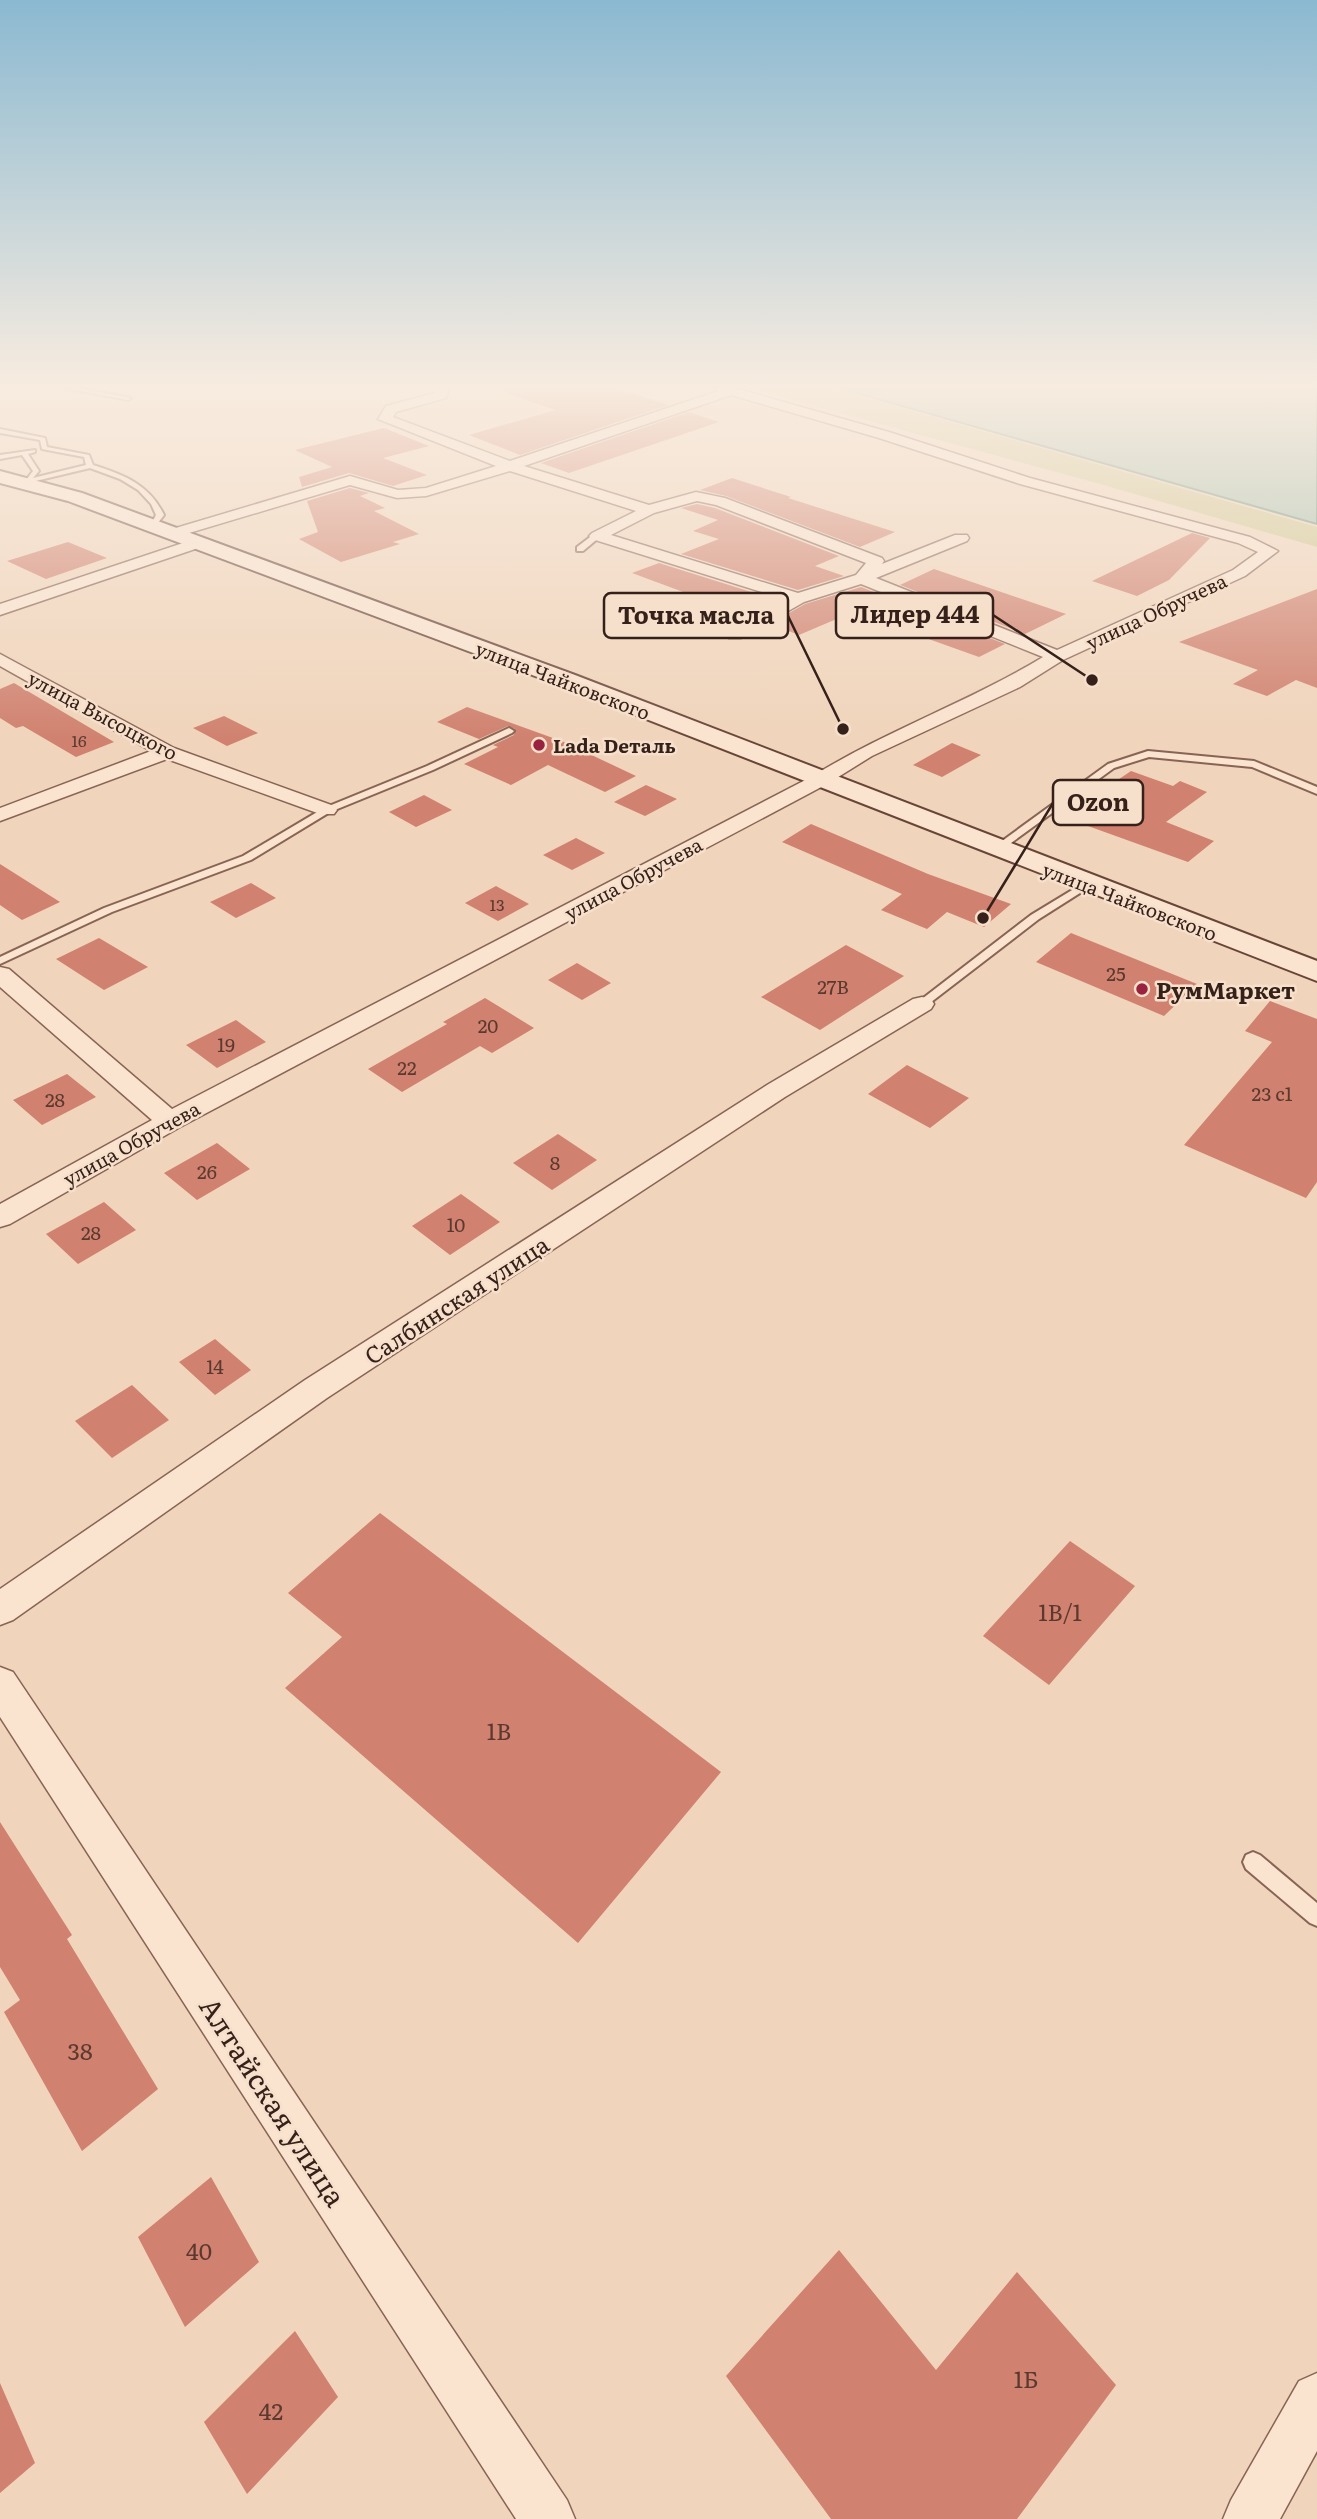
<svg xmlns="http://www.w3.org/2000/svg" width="1317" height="2519" font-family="Literata,serif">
<rect width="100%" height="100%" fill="#f0d4bb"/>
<path fill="#cec68f" d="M749,388h83l485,139v20l-217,-63z"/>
<path fill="#a0c0af" stroke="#678e7b" stroke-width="2" d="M839,388h478v136z"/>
<path fill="#d0816f" d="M505,388h111l52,17 -148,50 -51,-20 86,-25 -51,-18z
M689,412l30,10 -150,51 -28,-10z
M384,428l45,18 -46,12 44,17 -34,11 -44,-13 -47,14 -3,-10 33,-10 -37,-17z
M732,478l59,19 -3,1 107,34 -35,15 -134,-51 -26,-6z
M350,488l19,5 -9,3 25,12 -11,3 45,23 -26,8 7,2 -59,18 -42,-23 19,-7 -11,-31z
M697,504l18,4 124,48 -24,10 29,10 -46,14 -117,-36 38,-15 -26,-8 25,-11 -37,-12z
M1192,533l18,5 -41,42 -32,16 -45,-15z
M68,542l39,16 -61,21 -39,-18z
M659,563l118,37 -29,16 -116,-43z
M934,569l132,45 -41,20 -125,-49z
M861,587l144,57 -26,13 -126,-45 -54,23 -29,-11 35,-20z
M1317,589v99l-21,-8 -29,16 -34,-12 25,-14 -79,-28z
M14,683l100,59 -38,15 -53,-31 -7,2 -16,-10v-29z
M467,707l97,35 72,34 -31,16 -57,-27 -37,20 -47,-21 34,-17 -5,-2 21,-10 1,-6 -7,-3 -29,13 -42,-17z
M224,716l34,17 -31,13 -34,-18z
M952,743l29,12 -39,22 -29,-12z
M1131,771l42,15 7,-5 27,11 -41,30 48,19 -26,21 -125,-45z
M646,785l31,14 -32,17 -31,-14z
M424,795l28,15 -36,17 -27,-15z
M811,824l117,50 83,30 -27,23 -37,-15 -20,17 -46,-19 21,-16 -120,-52z
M576,838l29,15 -33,17 -29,-15z
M0,864l60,38 -38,18 -22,-15z
M251,883l25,15 -40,20 -26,-16z
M496,886l33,18 -31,17 -33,-18z
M1071,933l126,51 -33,32 -128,-54z
M99,938l49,29 -44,23 -48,-31z
M846,945l58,31 -84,54 -59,-33z
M577,963l34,20 -29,17 -34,-20z
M485,998l49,30 -42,25 -12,-7 -78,46 -34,-23 79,-45 -4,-2z
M1270,1001l47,18v163l-11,16 -122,-53 88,-103 -27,-11z
M236,1020l30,22 -49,26 -31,-23z
M907,1065l62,33 -39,30 -62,-34z
M67,1074l29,23 -54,28 -29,-25z
M558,1134l39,26 -45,30 -39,-27z
M217,1143l33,26 -53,31 -33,-27z
M461,1194l39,28 -50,33 -38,-29z
M104,1202l32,28 -58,34 -32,-30z
M215,1339l36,31 -36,25 -36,-33z
M132,1385l37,35 -57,38 -37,-37z
M380,1513l341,259 -143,171 -293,-255 57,-51 -54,-44z
M1070,1541l65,45 -86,99 -66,-49z
M0,1822l72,113 -5,4 91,150 -76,62 -78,-139 16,-12 -20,-33z
M211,2177l48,85 -74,65 -47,-90z
M839,2250l97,120 81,-98 99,113 -99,134h-186l-105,-143z
M295,2331l43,66 -91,97 -43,-72z
M0,2383l35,80 -35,30z"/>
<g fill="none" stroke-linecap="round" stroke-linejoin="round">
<g stroke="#886455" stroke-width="4">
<path id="service" d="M65,388h13l53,10 -3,2z
M0,429l45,9 2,9 42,8 4,10c31,10 56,19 71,50l-10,13 -4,-2 6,-11 -5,-11 -13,-14 -18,-11 -30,-11 -67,16 10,-13 -11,-16 -22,4v-4l35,-5v2l-7,2 11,17 -6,7 53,-13 -2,-8 -42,-8 -2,-9 -40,-7z
M594,534l7,2 -18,15h-6v-4z
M509,728l5,3 -2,2 -79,37 -103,42 -79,48 -139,52 -112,52v-7l104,-49 139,-52 81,-48 103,-42z
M1148,751l106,10 63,26v7l-65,-27 -103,-10 -35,11 -114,83 -9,-2 117,-85z
M1087,881l5,3 -1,2 -52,33 -113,87h-8v-4l113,-87z
M1253,1852l7,3 57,48v23l-7,-3 -64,-54 -3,-7 3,-7z"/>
</g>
<g stroke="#886455" stroke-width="3">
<path id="minor" d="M437,388h12l-3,10 -50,14 -3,5 117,44 208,-70 -3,-3h20l154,44 141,46 220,59 28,14 -33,25 -182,84 -43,27 -148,69 -45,28 -647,343 -170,97 -10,3v-23l152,-84 -152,-133v-20l9,2 163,140 641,-333c74,-46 156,-74 230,-119l-182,-73 -57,18 -63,36h-12l-3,-4 3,-4 55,-31 -192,-60 -3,-3 3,-3 44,-22 -126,-40 -84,25 -29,2 -47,-13 -171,51 -5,2 -8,-5 3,-3 181,-54 48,14 28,-2 70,-22 -118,-47 8,-13 49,-13zM731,395l148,43 141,46 218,59 20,9 -25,18 -176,80 -181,-72 91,-37 2,-3 -2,-3h-12l-73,29 2,-3 -2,-3 -157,-60 -29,-6 -47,13 -125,-39zM697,501l19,4 150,58 -10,12 -58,18 -187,-58 43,-22z
M198,538l8,5 -2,3 -204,69v-11z
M0,654l174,94 160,58 3,4 -3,4h-14l-153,-55 -167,62v-13l151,-57 -151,-85z
M922,997l9,2 3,5 -3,5 -146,88 -458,301 -314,222 -13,5v-36l305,-209 462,-295 146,-86z
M0,1667l13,5 554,828 8,19h-59l-516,-802z
M1317,2373v78l-37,68h-57l8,-19 68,-119z"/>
</g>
<g stroke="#694538" stroke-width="4">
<path id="secondary" d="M0,471l82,22 493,182 742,286v20l-758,-296 -491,-184 -68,-18z"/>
</g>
<use href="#service" fill="#fae3cf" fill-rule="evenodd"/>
<use href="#minor" fill="#fae3cf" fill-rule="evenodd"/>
<use href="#secondary" fill="#fae3cf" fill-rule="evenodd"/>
</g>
<linearGradient id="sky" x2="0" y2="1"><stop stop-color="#8bb9d1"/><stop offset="0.52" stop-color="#f8ece0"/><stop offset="1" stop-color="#f8ece0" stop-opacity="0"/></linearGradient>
<rect width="1317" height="741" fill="url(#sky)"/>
<g fill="#99223f" stroke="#f7e0cb" stroke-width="2.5">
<circle cx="539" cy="745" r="7"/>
<circle cx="1142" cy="989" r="7"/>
</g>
<g text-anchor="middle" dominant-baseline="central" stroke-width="5" stroke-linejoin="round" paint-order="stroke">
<g font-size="16" fill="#5c392f">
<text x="79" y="740">16</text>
<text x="497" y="904">13</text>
</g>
<g font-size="19" fill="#36211a" stroke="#f7e0cb">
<text transform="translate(1156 611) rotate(-25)">улица Обручева</text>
<text transform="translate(563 680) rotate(21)">улица Чайковского</text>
<text transform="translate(103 715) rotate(28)">улица Высоцкого</text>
<text transform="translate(633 878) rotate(-28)">улица Обручева</text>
<text transform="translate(1130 901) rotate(21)">улица Чайковского</text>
<text transform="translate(131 1143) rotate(-29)">улица Обручева</text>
</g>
<g font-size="19" font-weight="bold" fill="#36211a" stroke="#f7e0cb" text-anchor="start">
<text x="553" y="745">Lada Dеталь</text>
</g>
<g font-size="19" fill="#5c392f">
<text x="1116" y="973">25</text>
<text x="833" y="986">27В</text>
<text x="488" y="1025">20</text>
<text x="226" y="1044">19</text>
<text x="407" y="1067">22</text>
<text x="1272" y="1093">23 с1</text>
<text x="55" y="1099">28</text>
<text x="555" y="1162">8</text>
<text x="207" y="1171">26</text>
<text x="456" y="1224">10</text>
<text x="91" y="1232">28</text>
<text x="215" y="1366">14</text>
</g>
<g font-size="23" font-weight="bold" fill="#36211a" stroke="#f7e0cb" text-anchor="start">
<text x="1156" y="989">РумМаркет</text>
</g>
<g font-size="23" fill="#36211a" stroke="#f7e0cb">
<text transform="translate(456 1299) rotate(-33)">Салбинская улица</text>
</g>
<g font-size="23" fill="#5c392f">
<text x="1060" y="1611">1В/1</text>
<text x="499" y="1730">1В</text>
<text x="80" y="2050">38</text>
<text x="199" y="2250">40</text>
<text x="1026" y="2378">1Б</text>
<text x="271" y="2410">42</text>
</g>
<g font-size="28" fill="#36211a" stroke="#f7e0cb">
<text transform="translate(274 2101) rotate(57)">Алтайская улица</text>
</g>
</g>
<path fill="none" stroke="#36211a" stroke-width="2.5" d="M1092 680L993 615M843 729L788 616M983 918L1053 803"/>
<g fill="#36211a" stroke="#f7e0cb" stroke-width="2.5">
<circle cx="1092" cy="680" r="7"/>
<circle cx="843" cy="729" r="7"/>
<circle cx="983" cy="918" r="7"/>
</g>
<g fill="#f7e0cb" stroke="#36211a" stroke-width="2.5">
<rect x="836" y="593" width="157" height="45" rx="7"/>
<rect x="604" y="593" width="184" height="45" rx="7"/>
<rect x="1053" y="780" width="90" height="45" rx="7"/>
</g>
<g font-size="24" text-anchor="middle" font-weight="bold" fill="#36211a">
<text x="915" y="623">Лидер 444</text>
<text x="696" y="624">Точка масла</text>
<text x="1098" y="811">Ozon</text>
</g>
</svg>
